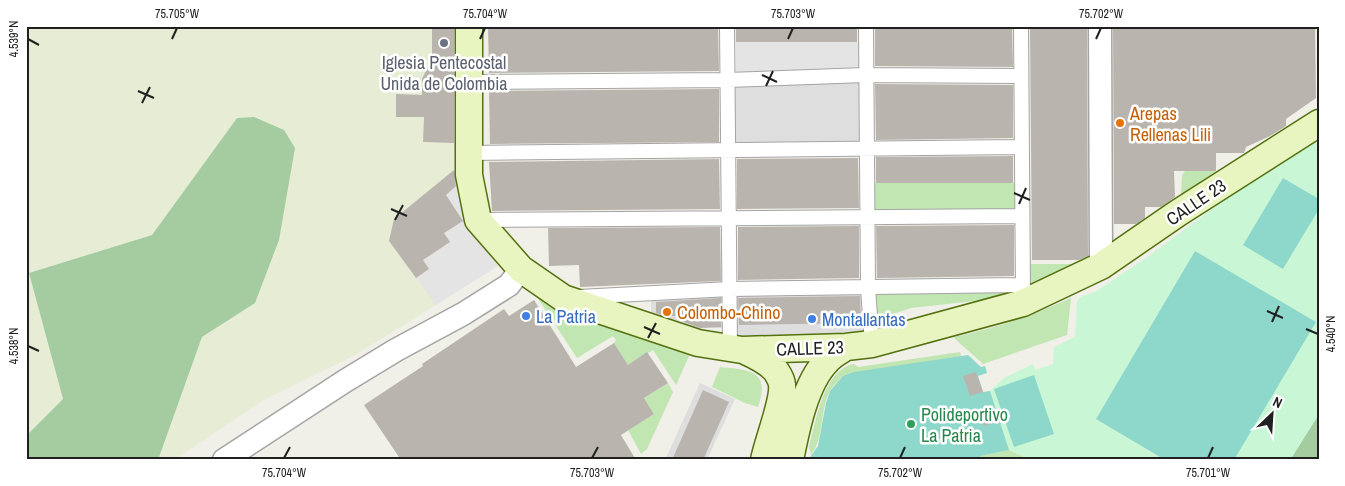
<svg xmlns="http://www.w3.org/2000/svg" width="1345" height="486" font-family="'Archivo Narrow',sans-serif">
<rect width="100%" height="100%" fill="#f0efe8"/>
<path fill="#dedede" d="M859,81l2,62 -128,1 -1,-58z
M863,291l3,43 -130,2 -2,-44z
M726,292l1,36h-54l-22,-8v-27z
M700,383l35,16 -28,61h-42z"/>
<path fill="#e7edd5" d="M26,26h431l-25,1v31l-10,21v16h-26v21l28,1 -1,25 32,1 -1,27 -60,49 -5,22 47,64 -81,50 -91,45 -90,60h-16l44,-123 53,-34 -18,-185 -85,117 -123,38 34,126 -37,37z"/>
<path fill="#c2e6b2" d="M1185,171h31l-35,24 1,-20z
M873,183h142l1,30h-143z
M1026,264h54l-54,24z
M872,290l146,1 -34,9 -73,8 -39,13z
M535,294l24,16 35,14 22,2 74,28 -14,31 -23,-35 -25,15 -14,-22 2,-3 -3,-4 -36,22z
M1071,298l-4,37 -84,29 -30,-27c42,-8 79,-22 118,-39z
M960,352l1,4 -118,20c-5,5 -10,10 -13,15 -11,21 -5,45 -19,64l-2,-8c7,-24 14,-78 45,-83l4,3z
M720,367c29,3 51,3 38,40l-13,-4 -33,-16z
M668,383l5,9 -26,57 -6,5 -13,-24 26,-16 -10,-16z
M1009,450l22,10h-50l-2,-4z"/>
<path fill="#a5cca0" d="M254,117l30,13 11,18 -16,92 -24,63 -53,34 -44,123h-132v-24l37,-37 -34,-126 123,-38 85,-117z
M1319,414v46h-29z"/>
<path fill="#c9f6d5" d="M1311,136l8,11v52l-36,-21v91l36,-60v205l-29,46h-56l81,-138 -120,-71 -99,168 69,41h-134l-22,-10 -19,-59 14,-13 29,-14 2,6 18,-6 1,-17 21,-10 2,-36 5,-5 13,-4 51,-34z"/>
<path fill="#8dd8ca" d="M1283,178l36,21v10l-36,60 -40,-24z
M1195,251l121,71 -82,138h-69l-69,-41z
M968,355l13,12 4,-1 2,7 -9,3 5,16 7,-1 19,59 -29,6 1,4h-173l10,-14 8,-43 4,-12 13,-15 11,-4z
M1034,375l20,59 -40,13 -20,-58z"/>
<path fill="#e4e4e4" d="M736,42h125v29l-125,1z
M454,170l8,42 25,40 11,14 -62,39 -47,-64 5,-22z"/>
<path fill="#b9b5ae" d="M432,26l22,1v116l-31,-1 1,-25h-28v-23l26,1v-16l10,-21z
M488,26h230l1,45 -230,2z
M736,26h121v16h-121z
M875,26h137l1,41 -138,-1z
M1030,26h57l1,230 -9,4h-47z
M1113,26h202l1,72 -30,21v7l-16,10 -24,11 -2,6h-28v18h-42l1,26 -14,10h-16v11l-9,6h-22z
M875,84l138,1v53l-137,2z
M719,89v53l-229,2 -1,-53z
M1013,156v27h-137v-26z
M858,158l1,50 -122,1v-50z
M719,159l1,50 -228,2 -3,-49z
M454,170l2,16 -10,9 17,26 -19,12 6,9 -27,18 6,9 -13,9 -27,-37 5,-22z
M1014,225v51l-137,2 -1,-52z
M859,226v52l-121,2v-53z
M720,227l1,54 -141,6 -1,-22 -30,1 -1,-38z
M860,296l1,27 -122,2 -1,-27z
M721,298v29l-21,1 -22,-8v-4h-12l-10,-3v-11z
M534,300l42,67 38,-24 14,22 19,-13 21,31 -24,15 10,16 -33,21 15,25h-235l-37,-55 59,-39 -1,-2 82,-55 5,7z
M976,372l7,20 -13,4 -7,-20z
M703,390l26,12 -26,58h-31z
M992,408l5,14 -13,4 -4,-14z"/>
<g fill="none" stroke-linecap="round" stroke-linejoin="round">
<g stroke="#a4a4a4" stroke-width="16">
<path id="pedestrian" d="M727,26l3,323
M866,26l2,262 4,56
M1021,26l2,268
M469,82l258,-2 138,-5 156,1
M469,153l553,-6
M478,220l544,-4
M579,297l151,-8 293,-4"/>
</g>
<g stroke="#a4a4a4" stroke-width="25">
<path id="tertiary" d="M1100,26l1,240
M224,460l121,-79 51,-31 67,-36 46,-29 12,-16"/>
</g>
<g stroke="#53710e" stroke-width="29">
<path id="secondary" d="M469,26v149l9,45 43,49 42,29 135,45 44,7 104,-3 26,-3 151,-41 78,-37 77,-53 141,-90
M743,350c11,5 25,11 33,21 2,3 6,10 6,14 2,16 -14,55 -18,75
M790,460c6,-30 15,-77 37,-99 5,-6 13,-10 19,-14"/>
</g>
<use href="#pedestrian" stroke="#fff" stroke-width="14"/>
<use href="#tertiary" stroke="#fff" stroke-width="22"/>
<use href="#secondary" stroke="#e8f5c1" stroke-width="26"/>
</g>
<path fill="none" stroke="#202020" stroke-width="2" d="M28,39l11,6M172,39l5,-11M480,39l5,-11M788,39l5,-11M1096,39l5,-11M762,75l15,7M766,86l7,-15M138,91l16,7M142,103l8,-16M1014,193l16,7M1019,204l7,-16M391,209l16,7M395,220l8,-15M1267,311l16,7M1272,322l7,-16M644,327l16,7M1306,329l12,5M648,338l8,-15M28,346l11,5M284,458l6,-11M592,458l6,-11M900,458l5,-11M1208,458l5,-11"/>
<circle fill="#6b7280" stroke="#fff" stroke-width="2" cx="444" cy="43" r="5"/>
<g fill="#e8710a" stroke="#fff" stroke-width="2">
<circle cx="1120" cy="123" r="5"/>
<circle cx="667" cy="312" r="5"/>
</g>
<g fill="#3f7fe0" stroke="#fff" stroke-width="2">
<circle cx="526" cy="316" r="5"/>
<circle cx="812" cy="319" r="5"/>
</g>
<circle fill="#2e9e5b" stroke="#fff" stroke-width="2" cx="911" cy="424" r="5"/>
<g text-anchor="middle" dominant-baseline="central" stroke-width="5" stroke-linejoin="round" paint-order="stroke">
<g font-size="18" fill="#5b616d" stroke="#fff">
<text x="444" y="62">Iglesia Pentecostal<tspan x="444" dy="21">Unida de Colombia</tspan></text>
</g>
<g font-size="18" fill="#c56008" stroke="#fff" text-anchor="start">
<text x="1130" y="113">Arepas<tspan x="1130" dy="21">Rellenas Lili</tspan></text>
<text x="677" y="312">Colombo-Chino</text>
</g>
<g font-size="18" fill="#202020" stroke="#fff">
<text transform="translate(1196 202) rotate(-34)">CALLE 23</text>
<text transform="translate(810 348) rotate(-2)">CALLE 23</text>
</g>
<g font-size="18" fill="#366cbe" stroke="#fff" text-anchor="start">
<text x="536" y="316">La Patria</text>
<text x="822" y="319">Montallantas</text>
</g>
<g font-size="18" fill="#27864d" stroke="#fff" text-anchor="start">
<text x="921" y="414">Polideportivo<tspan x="921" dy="21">La Patria</tspan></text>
</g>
</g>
<rect width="1345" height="486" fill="none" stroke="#ffffff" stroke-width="55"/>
<g transform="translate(1272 414) rotate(25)" stroke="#ffffff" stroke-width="4" paint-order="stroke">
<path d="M0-4L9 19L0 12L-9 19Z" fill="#202020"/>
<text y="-8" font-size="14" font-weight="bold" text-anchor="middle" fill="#202020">N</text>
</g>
<rect x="28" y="28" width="1290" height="430" fill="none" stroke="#202020" stroke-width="2"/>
<g font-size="12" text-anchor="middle" fill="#202020">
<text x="177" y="18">75.705°W</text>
<text x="485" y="18">75.704°W</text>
<text x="793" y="18">75.703°W</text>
<text x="1101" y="18">75.702°W</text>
<text transform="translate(14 39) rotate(-90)" y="4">4.539°N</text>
<text transform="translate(1331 334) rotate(-90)" y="4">4.540°N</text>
<text transform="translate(14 346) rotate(-90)" y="4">4.538°N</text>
<text x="284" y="477">75.704°W</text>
<text x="592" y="477">75.703°W</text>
<text x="900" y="477">75.702°W</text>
<text x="1208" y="477">75.701°W</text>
</g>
</svg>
